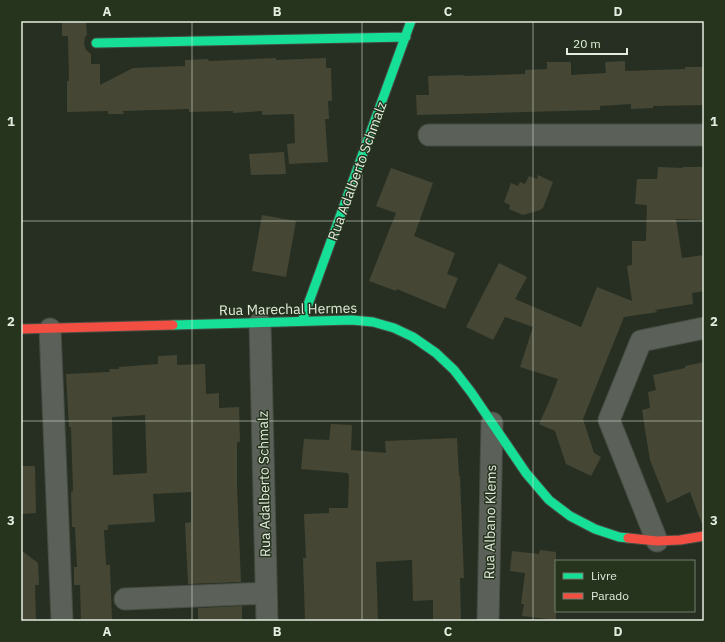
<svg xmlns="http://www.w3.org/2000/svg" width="725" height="642" font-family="'IBM Plex Sans',sans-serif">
<rect width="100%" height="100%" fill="#272f23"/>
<path fill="#454734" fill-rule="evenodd" d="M62,21h24l1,14 -2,2 -1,7 2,6 5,4v10h9v21l33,-17 52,-2v-6l23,-1 1,2 67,-3v2l50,-2v10h5l1,33h-4l1,18h-4l3,43 -39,2 -2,-20 8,-1 -1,-29 -32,1v-4l-29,2v-2l-44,1v-3l-66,2 1,3h-16v-3l-41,1v-31h2l-1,-45h-6z
M625,61v10l60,-2v-2h19v38l-51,1v2l-22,1v-5l-31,2v4l-183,5 -1,-20h13l-1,-19 35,-1 1,1 61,-2v-4l22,-1v-7h24v13l35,-2 -1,-11z
M284,152l2,22 -35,1 -2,-21z
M658,167l25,1v-1h21v53l-28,-1 6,39 22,-3v36l-12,2 1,11 -38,6 1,1 2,1 -34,5 -41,102 11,34 7,4 -10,19 -25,-12 -11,-33 -16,-7 10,-22 9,-23 -38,-12 13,-40 -28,-10 -12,23 -27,-13 33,-64 28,14 -12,22 66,28 16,-40 35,14 -5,-35 5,-1v-24h14l1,-36 -12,-1 2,-25h20z
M391,168l42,15 -19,53 41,17 -8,21 11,4 -13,31 -48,-20 -1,2 -27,-10 27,-68 -20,-7z
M538,175l15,7 -10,26 -3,2 -17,5 -14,-6 1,-4 -6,-3 7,-19 7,3 2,-4 5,2 4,-8 8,3z
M262,215l34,6 -10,56 -34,-6z
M177,355v10l28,-1 1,30 13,-1v15l20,-1 1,35h-3v44l4,96 -53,2 -3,-61 6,-1v-30l-38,2 2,28 -47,3v5h-4l2,35h4l2,56h-31l-1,-36h-6v-18h3l-2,-40h-3l-1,-35 2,-1 -2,-64h-2l-3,-53 44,-2 -1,-3h10v-2l39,-3v-8zM145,415l2,58 -34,2 -1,-58z
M704,362v162h-2l-12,-32 -23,11 -17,-43 -8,-50 8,-2 -2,-16 8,-2 -3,-15 32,-7v-2z
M331,424l21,1 -1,25 35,3 -1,-12 72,-3 2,38h1l3,75 1,27h-4l1,43h-28v-21l-20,1 -1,-41 -36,2 2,59h-73l-2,-63h3l-2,-44 25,-1v-5h19l1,-33h-1v-2l-47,-4 3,-30 25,1z
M21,466h14l1,47 -15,1z
M21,550l17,13 1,22h-4l1,36h-15z
M540,550l16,2v68l-34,-4 2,-12h-3l4,-31 -15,-2 2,-20 27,3z
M242,606v15h-44v-13z"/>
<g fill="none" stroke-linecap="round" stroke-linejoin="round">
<g stroke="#464d43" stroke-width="23">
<path id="street" d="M429,135h275
M260,323l7,298
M50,329l12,292
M657,541l-48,-121 32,-79 63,-13
M125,599l141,-6
M488,621l4,-198"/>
</g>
<g stroke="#464d43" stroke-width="11">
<path id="fast" d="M96,43l310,-6
M302,321l109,-300
M173,325l179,-5 21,2 21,6 19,9 23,16 18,17 17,22 55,81 23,27 21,16 25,13 24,8 9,1"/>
</g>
<g stroke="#464d43" stroke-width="11">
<path id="jam" d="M21,329l152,-4
M628,538l29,3 23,-1 24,-4"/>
</g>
<use href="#street" stroke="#5b6058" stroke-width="21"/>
<use href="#fast" stroke="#16e098" stroke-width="9"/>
<use href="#jam" stroke="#f24e42" stroke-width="9"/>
</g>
<path fill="none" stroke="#e3ecde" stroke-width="1" stroke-opacity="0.55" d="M192,21v600M362,21v600M533,21v600M21,221h683M21,421h683"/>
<g text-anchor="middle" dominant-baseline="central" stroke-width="3" stroke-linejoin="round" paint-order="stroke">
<g font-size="14" fill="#e3ecde" stroke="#26341e">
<text transform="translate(357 171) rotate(-70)">Rua Adalberto Schmalz</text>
<text transform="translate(288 309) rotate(-1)">Rua Marechal Hermes</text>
<text transform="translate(264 484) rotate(-91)">Rua Adalberto Schmalz</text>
<text transform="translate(490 522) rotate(-89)">Rua Albano Klems</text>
</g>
</g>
<rect width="725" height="642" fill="none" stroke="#26341e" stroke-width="44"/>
<rect x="555" y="560" width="140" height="52" fill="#26341e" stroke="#727e6b"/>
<rect x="563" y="573" width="20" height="6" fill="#16e098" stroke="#727e6b"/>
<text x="591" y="580" font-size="12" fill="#e3ecde">Livre</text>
<rect x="563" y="593" width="20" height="6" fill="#f24e42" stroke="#727e6b"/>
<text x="591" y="600" font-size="12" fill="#e3ecde">Parado</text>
<path d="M567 48v6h60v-6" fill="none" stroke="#e3ecde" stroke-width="2"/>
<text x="573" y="48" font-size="12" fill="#e3ecde" stroke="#26341e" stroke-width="3" paint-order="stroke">20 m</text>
<rect x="22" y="22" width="681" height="598" fill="none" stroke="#e3ecde" stroke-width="1.5"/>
<g font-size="13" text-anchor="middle" font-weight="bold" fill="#e3ecde">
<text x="107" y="16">A</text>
<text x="277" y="16">B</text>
<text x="448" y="16">C</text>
<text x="618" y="16">D</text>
<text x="11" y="126">1</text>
<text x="714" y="126">1</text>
<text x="11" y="326">2</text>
<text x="714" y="326">2</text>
<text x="11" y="525">3</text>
<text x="714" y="525">3</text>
<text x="107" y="636">A</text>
<text x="277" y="636">B</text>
<text x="448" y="636">C</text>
<text x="618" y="636">D</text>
</g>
</svg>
